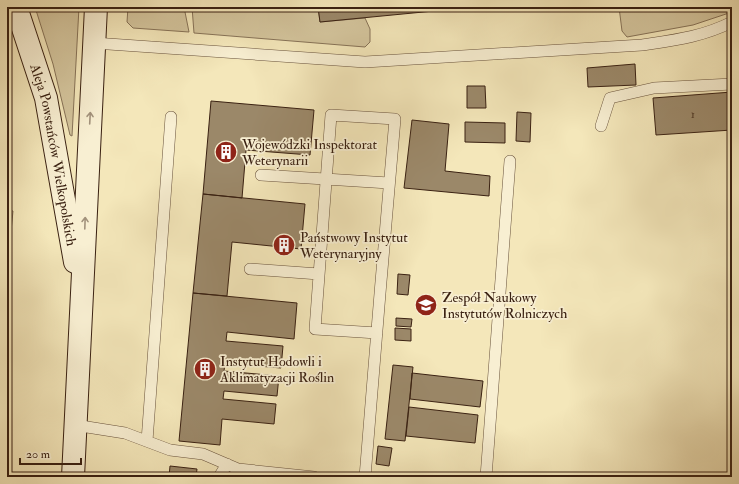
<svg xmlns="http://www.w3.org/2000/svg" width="739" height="484" font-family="'IM FELL Double Pica',serif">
<rect width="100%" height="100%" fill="#f4e7ba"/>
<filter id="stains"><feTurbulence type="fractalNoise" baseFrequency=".005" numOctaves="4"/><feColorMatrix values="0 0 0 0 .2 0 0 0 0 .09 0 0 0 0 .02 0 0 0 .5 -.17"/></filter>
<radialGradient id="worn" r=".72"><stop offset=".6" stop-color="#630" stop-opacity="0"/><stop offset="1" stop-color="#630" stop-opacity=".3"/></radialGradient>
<path fill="#d4c59d" stroke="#877358" d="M35,7h44l-7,129 -2,-1 -17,-71z
M128,7h56l5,25 -56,-4 -6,-6z
M192,7h126l2,15 45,-4 5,11v13l-5,5 -171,-14z
M619,7h113v5l-39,13 -66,12 -5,-6z
M7,210l6,1 -6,61z"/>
<path fill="#9b8869" stroke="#3a2112" d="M318,7h157l-155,15z
M635,64l1,21 -48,2 -1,-19z
M467,86h18l1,22h-19z
M732,92v38l-76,5 -3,-37z
M211,101l103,9 -4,45 -64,-5 -4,48 -39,-4z
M517,112l14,1 -1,29 -14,-1z
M412,120l37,4 -4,47 45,5 -1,20 -85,-8z
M465,122l40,1v20l-40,-1z
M203,194l102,10 -4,45 -69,-7 -5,54 -34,-3z
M398,274l12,1 -2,20 -11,-1z
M193,293l104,10 -3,36 -67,-7 -1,9 57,5 -2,22 -56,-5 -1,8 55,5 -2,20 -53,-5 -1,8 53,5 -2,20 -52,-5 -2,26 -41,-4z
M396,318l16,1 -1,8 -15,-1z
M395,328l16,1v12l-16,-1z
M393,365l20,2 -8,74 -20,-2z
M412,373l71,8 -3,26 -70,-8z
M409,407l69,8 -3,28 -69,-7z
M378,446l14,2 -3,18 -13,-2z
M170,466l27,3 -1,8h-27z
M114,475l24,2h-24z"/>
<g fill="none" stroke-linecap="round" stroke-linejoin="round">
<g stroke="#68523c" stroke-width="12">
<path id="lane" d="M94,43l271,19 277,-17c33,-5 60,-8 90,-23
M601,126l9,-28 44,-10 78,-4
M261,175l128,8
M250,269l69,5
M77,424l10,3 38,6 45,17 33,4 35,15 76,8
M147,441l24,-324
M219,477l8,-13
M365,477c10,-119 19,-239 30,-358l-64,-4 -16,214 62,4
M486,477l24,-316"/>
</g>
<g stroke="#3a2112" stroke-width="24">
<g id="secondary">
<path id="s1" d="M16,7l30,91 29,164"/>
<path d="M73,477l23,-470"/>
</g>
</g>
<use href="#lane" stroke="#f8efd2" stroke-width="11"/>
<use href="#secondary" stroke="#f8efd2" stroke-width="22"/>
</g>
<defs><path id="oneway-shaft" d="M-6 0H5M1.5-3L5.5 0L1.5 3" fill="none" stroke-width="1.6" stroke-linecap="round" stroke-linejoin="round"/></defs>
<g stroke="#a2927c">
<use href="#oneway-shaft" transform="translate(90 118) rotate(-87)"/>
<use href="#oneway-shaft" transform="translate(85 223) rotate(-88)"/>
</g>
<defs>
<g id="building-disc" transform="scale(1.15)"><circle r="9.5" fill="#8f2418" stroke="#f8efd2"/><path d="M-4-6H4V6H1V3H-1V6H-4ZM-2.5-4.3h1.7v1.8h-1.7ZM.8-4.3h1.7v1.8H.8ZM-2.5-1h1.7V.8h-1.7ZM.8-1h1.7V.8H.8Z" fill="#fff"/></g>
<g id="university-disc" transform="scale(1.15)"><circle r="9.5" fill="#8f2418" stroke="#f8efd2"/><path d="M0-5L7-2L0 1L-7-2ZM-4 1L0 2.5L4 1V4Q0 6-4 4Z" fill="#fff"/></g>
</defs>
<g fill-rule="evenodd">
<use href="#building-disc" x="226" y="152"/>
<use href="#building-disc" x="284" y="245"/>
<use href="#university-disc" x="426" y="305"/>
<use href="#building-disc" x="205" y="369"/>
</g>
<g text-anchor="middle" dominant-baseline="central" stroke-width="3.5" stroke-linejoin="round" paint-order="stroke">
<g font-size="12" fill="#523b28">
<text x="693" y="114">1</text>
</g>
<g font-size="14" fill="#3a2112" stroke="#f8efd2" text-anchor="start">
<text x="242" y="144">Wojewódzki Inspektorat<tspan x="242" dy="16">Weterynarii</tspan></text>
<text x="300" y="237">Państwowy Instytut<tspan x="300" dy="16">Weterynaryjny</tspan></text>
<text x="442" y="297">Zespół Naukowy<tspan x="442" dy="16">Instytutów Rolniczych</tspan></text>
<text x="220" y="361">Instytut Hodowli i<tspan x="220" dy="16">Aklimatyzacji Roślin</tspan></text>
</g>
<g font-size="14" fill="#3a2112" stroke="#f8efd2">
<text stroke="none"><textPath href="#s1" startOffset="153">Aleja Powstańców Wielkopolskich</textPath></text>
</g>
</g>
<rect width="739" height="484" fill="none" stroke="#f4e7ba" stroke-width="24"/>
<rect x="8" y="8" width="723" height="468" fill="none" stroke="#3a2112" stroke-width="2"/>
<rect x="12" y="12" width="715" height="460" fill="none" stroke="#3a2112"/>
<path d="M20 458v6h61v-6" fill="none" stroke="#3a2112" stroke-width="2"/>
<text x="26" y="458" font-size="12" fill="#3a2112" stroke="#f8efd2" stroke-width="3" paint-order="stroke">20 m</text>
<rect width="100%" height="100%" filter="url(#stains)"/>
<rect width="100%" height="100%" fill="url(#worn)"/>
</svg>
